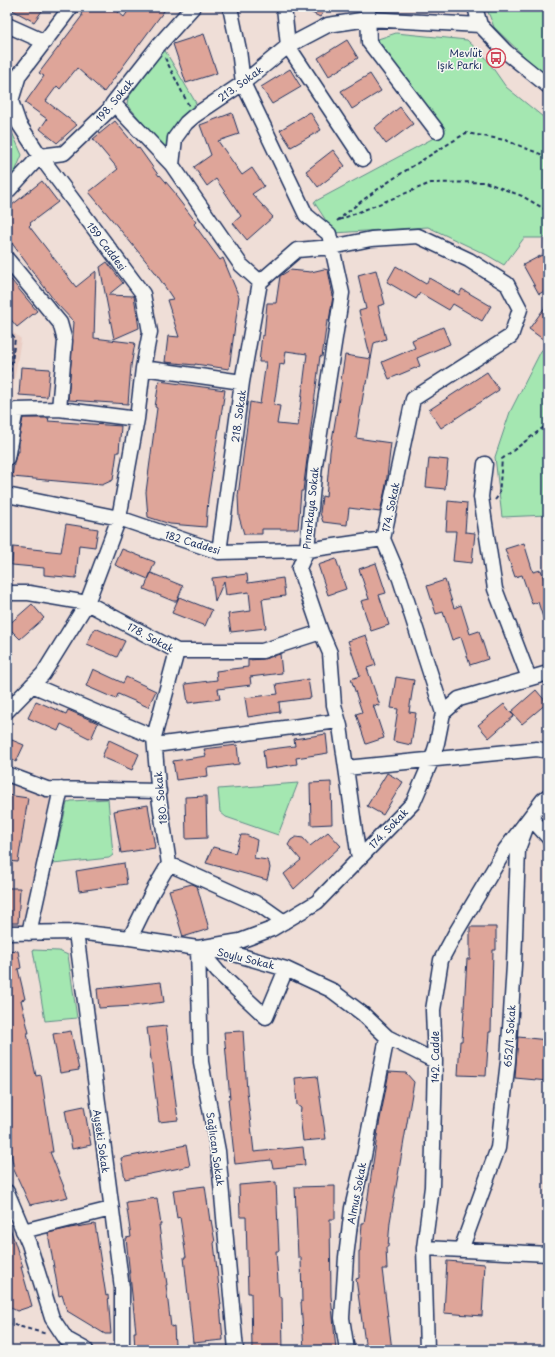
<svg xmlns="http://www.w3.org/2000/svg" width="555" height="1357" font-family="'Playpen Sans',sans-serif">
<rect width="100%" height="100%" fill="#efded7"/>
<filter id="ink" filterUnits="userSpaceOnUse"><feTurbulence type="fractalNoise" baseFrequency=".025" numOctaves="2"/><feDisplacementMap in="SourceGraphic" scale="8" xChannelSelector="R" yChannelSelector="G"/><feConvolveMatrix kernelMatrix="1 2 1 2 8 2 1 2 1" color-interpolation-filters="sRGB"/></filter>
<g filter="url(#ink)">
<path fill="#eacdc4" d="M7,327l14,12 -14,86z
M7,783l43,15 -26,129h-17z"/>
<path fill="#a4e7b1" stroke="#608b88" d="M486,7h62v69l-18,-14 -36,-35z
M396,33l71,7 18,17 21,30 42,34v117h-24l-20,27 -17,-10 -59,-28 -94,6 -20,-31 129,-69 -68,-93z
M164,49l32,54 -8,10 -21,39 -40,-48 1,-6z
M7,121l15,34 -7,17 -8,10z
M548,343v172l-46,2 -7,-60 15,-45 31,-61z
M298,783l-20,52 -52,-18 -6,-5 -2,-23z
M108,799l5,56 -4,3 -56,6 14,-61 4,-2z
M33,950l26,1 9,4 9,63 -32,3z"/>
<path fill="#dea599" stroke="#1b2f5e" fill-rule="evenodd" d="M7,7h38l-11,15z
M86,7h26l12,10 7,-10h36l-63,85 -27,-24 -17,21 -3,-3 -11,15 31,24 -20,18 -17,-14 7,-10 -22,-16 19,-27 -5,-3 43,-57 -1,-2z
M300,7h27l-7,10z
M204,34l13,39 -31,10 -13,-39z
M347,40l11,18 -29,18 -11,-18z
M290,69l11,18 -29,17 -11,-17z
M370,74l11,17 -29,18 -11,-18z
M400,107l13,17 -27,20 -12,-16z
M310,112l11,18 -30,17 -11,-17z
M232,113l7,21 -21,7 24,34 10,-7 12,18 -12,8 21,23 -26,23 -14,-17 8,-7 -25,-37 -9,7 -13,-19 17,-12 -11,-30z
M115,121l23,28 1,-1 20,28 1,-1 16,19 -1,1 21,27 -2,2 26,36 3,-2 16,39 -10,72 -34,-5v1l-30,-3 3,-26 11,1 -12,-37 6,-1 -18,-27 -66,-80 29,-23 -25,-30z
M333,150l12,16 -27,21 -12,-16z
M42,181l16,21 -28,21 1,1 -2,2 47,61 20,-16 -2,67 41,5 -4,23 -3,38 -60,-4 6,-78 -18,-19 -45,-61 -4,4v-37z
M542,255l6,12v22l-9,5 -16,-29z
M107,262l16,21 -15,12 26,1 5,32 -25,11 -14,-72z
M396,266l30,18 3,-6 30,17 3,-6 29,17 -9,15 -29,-17 -4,6 -29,-17 -4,6 -29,-17z
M324,269l4,1 5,26 -4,25h-2l-5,36 -2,-1 -17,135h-2l-3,38h-36v5h-18l-5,-17 -1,-21 12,-94 10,2 6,-42h-7l3,-27 2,1 3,-33h9l4,-27 10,-6 21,2zM286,351l21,3 -9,72 -21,-2 3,-18 -6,-1 6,-41 4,1z
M376,270l9,34 -7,2 8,33 -12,4 -3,16 -12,-48 7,-2 -8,-34z
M7,275l30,36 -20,16 -10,-12z
M548,303v32l-4,5 -15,-11z
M443,327l7,17 -33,14 3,8 -31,13 -7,-17 33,-14 -3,-8z
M345,355l26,4 -4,25h-2l-9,54 35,5 -5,42 -6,27 -31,-4 -2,17 -24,-3 -3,-9 2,-17 4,1 4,-45 12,-72h-1z
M21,367l29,2 -3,28 -28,-2z
M487,372l12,18 -58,38 -12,-18z
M159,381l66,9 -17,109 -2,28 -36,-3 -22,-7 -2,-25 11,-84 -2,-1z
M23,418h26l-1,3 73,5 -2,26h-2l-4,28 -11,5 -90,-8 2,-14 3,-11h2v-14z
M429,458l19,2 -3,29 -19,-2z
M448,501l19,2 -2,29 10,1 -3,30 -19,-2 3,-30h-10z
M66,524l32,5 -3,18 -16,-2 -3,33 -32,-3v-7l-32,-3 1,-18 48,5z
M524,543l9,29 8,-2 7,21v35l-2,1 -8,-25 -6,2 -10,-29 -7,2 -10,-28z
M122,549l33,13 -7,17 -33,-14z
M336,559l10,30 -18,6 -10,-30z
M376,563l10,30 -7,2 10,30 -18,6 -10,-30 8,-2 -10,-30z
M151,573l32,13 -6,15h-4l-29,-12z
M247,574l1,9 35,-5 2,18 -23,3 4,29 -35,4 -3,-18 23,-3 -2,-19 -23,3 -2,-14 -9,21 -3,-24z
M445,580l9,28 7,-3 9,29 9,-3 9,28 -18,6 -9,-28 -9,3 -9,-28 -7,2 -9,-28z
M179,597l33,13 -7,16 -33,-13z
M32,604l12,14 -24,21 -13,-13z
M95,628l30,13 -8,16 -30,-13z
M366,635l10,30 -9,3 13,38 -7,-1 11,33 -18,6 -10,-30 6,-2 -11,-33 9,-3 -12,-35z
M280,654l2,19 -32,4 1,8 -33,4 2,10 -32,4 -3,-19 32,-4 -1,-9 32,-4v-7l16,-1z
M93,669l30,14 3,-6 30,14 -8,16 -30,-13 -2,5 -30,-13z
M396,677l18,3 -5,32 7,1 -5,32 -18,-4 5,-32 -7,-1z
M308,679l3,19 -32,4 1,10 -32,5 -3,-19 33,-4 -2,-10z
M536,690l11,13 -25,21 -11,-12z
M36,701l30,13 2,-4 30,13 -7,16 -30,-15 -3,7 -30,-13z
M504,704l10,12 -25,22 -11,-13z
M326,734l2,19 -32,5 1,6 -32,5 -2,-19 32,-4 -1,-7z
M7,738l17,7 -8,17 -9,-5z
M109,740l30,14 -7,16 -30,-13z
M237,745l2,19 -32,4 1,8 -32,4 -3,-19 33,-5 -2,-7z
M387,773l16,9 -20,33 -16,-9z
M331,782l1,42 -21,1 -1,-42z
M7,795l21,3 -10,64 -11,-1z
M206,796l1,42 -21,1 -1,-42z
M148,805l7,43 -34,5 -7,-42z
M328,832l13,14 -47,43 -10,-15 17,-14 -13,-15 3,-5 5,-3 7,1 7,8z
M241,835h5l11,5 -3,18 13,2 2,3 1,5 -3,12 -61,-17 7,-16 22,6z
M124,863l3,21 -48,7 -3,-20z
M192,884l5,2 12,43 -26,8 -14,-47z
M7,888h13l-2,35h-11z
M470,927h26v23h-3l-2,82h-2l-3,44 -28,-1 2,-34h2l5,-82h3z
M7,950l11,1 3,17 -3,1 7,30 -4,1 8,33h-2l9,43 5,-1 12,77h-3l18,45 -38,8 -16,-35 -7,-40z
M161,982l3,20 -31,4 -34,2 -2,-19z
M166,1026l12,94 -19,2 -12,-94z
M71,1031l8,39 -19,3 -7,-39z
M243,1031l4,60 7,61 49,-5 2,18 -32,3 -2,-8 -36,4 -7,-65h2l-6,-67z
M518,1037l30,3v41l-33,-3z
M389,1072l17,1 8,9 -24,140 -2,25h-2l1,22h-5l10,81h-26l-10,-71 3,-1v-27h1l2,-28h2l14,-93z
M317,1076l9,63 -23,2 -3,-25 1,-8 -4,-3 -2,-27z
M84,1106l7,39 -19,4 -7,-39z
M186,1145l4,21 -65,13 -4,-21z
M276,1182l3,69h-3l3,46h3l1,53h-31l-1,-57h-3l-2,-76h-6l-1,-32z
M205,1186l5,35 1,-1 4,22 -1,1 7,62h-1l3,35 -30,3 -9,-86h2l-6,-40 -3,1 -4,-28z
M335,1186v33h-5l1,77 5,54h-32l-3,-48h1l-1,-45h-3l-3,-70z
M157,1198l4,27h-2l8,60h-1l5,42 3,-1 1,19 -3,5h-37l-1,-18h2l-10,-94 5,-1 -5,-35z
M95,1224l11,72 2,-1 3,39h-6l-38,-23 -5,-16 -3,1 -11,-63 22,-5z
M7,1225h2l14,42h-2l11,39 -15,5 -10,-5z
M447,1261l38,3 -3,52 -38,-3z"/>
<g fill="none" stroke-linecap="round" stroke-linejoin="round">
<g stroke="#1b2f5e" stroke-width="17">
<path id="minor" d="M230,7l9,43 4,33 63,132 23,19 13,59 -27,172 -8,85 -8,18 22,64 9,21 4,52 6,21 19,133
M284,7l4,39 75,113
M368,7l1,35 68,89
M475,7l5,18 26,27 42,34
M7,25l38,17
M113,103l59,62
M7,192l33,-36 24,-3 45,-43 4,-7 45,-57 35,-39
M7,259l53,64 5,18 -6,68
M260,282l-19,-17 -69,-100 3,-27 11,-15 8,-7 49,-33 45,-37 40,-21 40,-6 112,6
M143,368l99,14
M7,458l9,-48 43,-1 78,10
M485,464l-4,33 14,92 34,89
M7,495l112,23 100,34 88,-2 76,-11
M219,552l23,-170 18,-100
M7,593h22l58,10 90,48h85l59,-19
M32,685l122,52
M7,711l36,-37 44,-71 32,-85 18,-99 6,-51 7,-36 -7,-38 -103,-138 -21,-32 -8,-23 8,-26 52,-68
M443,713l16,-14 89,-26
M155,745l183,-24
M346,768l191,-19 11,2
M7,774l40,15 112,2
M169,864l91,41 24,17
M76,932l46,356v62
M7,933l69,-1 54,6 101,15 55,16 45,21 32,24 24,23 48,24
M29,933l32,-144
M130,938l23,-47 16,-27 -10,-67 -5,-60 23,-86
M198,948l42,-7 32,-12 45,-27 96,-99 19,-44 5,-16 6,-30 -43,-134 -17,-40 30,-140 98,-63 9,-27 -13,-25 -38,-24 -51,-24 -47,3 -39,8 -35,3 -37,32
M198,948l3,114 17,89 18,199
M198,948l20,24 48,45 20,-48
M7,1192l22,52 23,74 14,21 20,11
M23,1231l88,-22
M424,1248l124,6
M461,1250l37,-102 10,-87 6,-96 4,-116 12,-32 18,20
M347,1350l-5,-32 4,-61 6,-49 11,-47 24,-124
M427,1350l-3,-102 8,-61 3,-126 -2,-51 8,-50 14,-26 50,-84 38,-50 5,-4"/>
</g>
<path stroke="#1b2f5e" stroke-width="2" stroke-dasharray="4 3" stroke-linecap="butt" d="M165,58l24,48
M339,220l92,-37 54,-1 37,14 26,15
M337,221c39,-34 84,-60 129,-88l39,7 43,17
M7,329l8,9 -8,62 2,1
M495,500l4,-5 3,-36 42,-32 4,-7
M7,1323l40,11"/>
<use href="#minor" stroke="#f6f6f2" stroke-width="14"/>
</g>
</g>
<defs>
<g id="bus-ring" transform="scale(1)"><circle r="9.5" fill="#f6f6f2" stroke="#d1495b" stroke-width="1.5"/><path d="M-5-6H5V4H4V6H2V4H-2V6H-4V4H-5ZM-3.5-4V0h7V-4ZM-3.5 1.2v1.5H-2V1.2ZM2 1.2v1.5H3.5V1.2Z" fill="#d1495b"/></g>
</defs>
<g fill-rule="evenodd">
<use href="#bus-ring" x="496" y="58"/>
</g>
<g text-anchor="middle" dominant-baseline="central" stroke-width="3" stroke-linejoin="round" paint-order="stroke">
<g font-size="10" fill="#1b2f5e" stroke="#f6f6f2" text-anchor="end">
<text x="482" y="52">Mevlüt<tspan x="482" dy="12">Işık Parkı</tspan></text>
</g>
<g font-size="10" fill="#1b2f5e" stroke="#f6f6f2">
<text transform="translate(240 83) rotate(-36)">213. Sokak</text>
<text transform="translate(114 100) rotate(-50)">198. Sokak</text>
<text transform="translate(107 246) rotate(53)">159 Caddesi</text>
<text transform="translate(238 416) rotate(-82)">218. Sokak</text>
<text transform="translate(390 507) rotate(-78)">174. Sokak</text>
<text transform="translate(310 508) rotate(-84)">Pınarkaya Sokak</text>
<text transform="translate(193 542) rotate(17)">182 Caddesi</text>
<text transform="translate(151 637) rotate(28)">178. Sokak</text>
<text transform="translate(160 798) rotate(-96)">180. Sokak</text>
<text transform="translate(388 828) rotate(-46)">174. Sokak</text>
<text transform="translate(246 958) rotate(14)">Soylu Sokak</text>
<text transform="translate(509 1036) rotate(-86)">652/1. Sokak</text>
<text transform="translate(434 1057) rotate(-90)">142. Cadde</text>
<text transform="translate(102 1141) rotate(82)">Ayseki Sokak</text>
<text transform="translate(216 1149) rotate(82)">Sağlıcan Sokak</text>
<text transform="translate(356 1193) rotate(-79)">Almus Sokak</text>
</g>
</g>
<rect width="555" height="1357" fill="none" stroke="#f6f6f2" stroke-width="24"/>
<rect x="12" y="12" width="531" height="1333" fill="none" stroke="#1b2f5e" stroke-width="1.5" filter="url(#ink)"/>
</svg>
